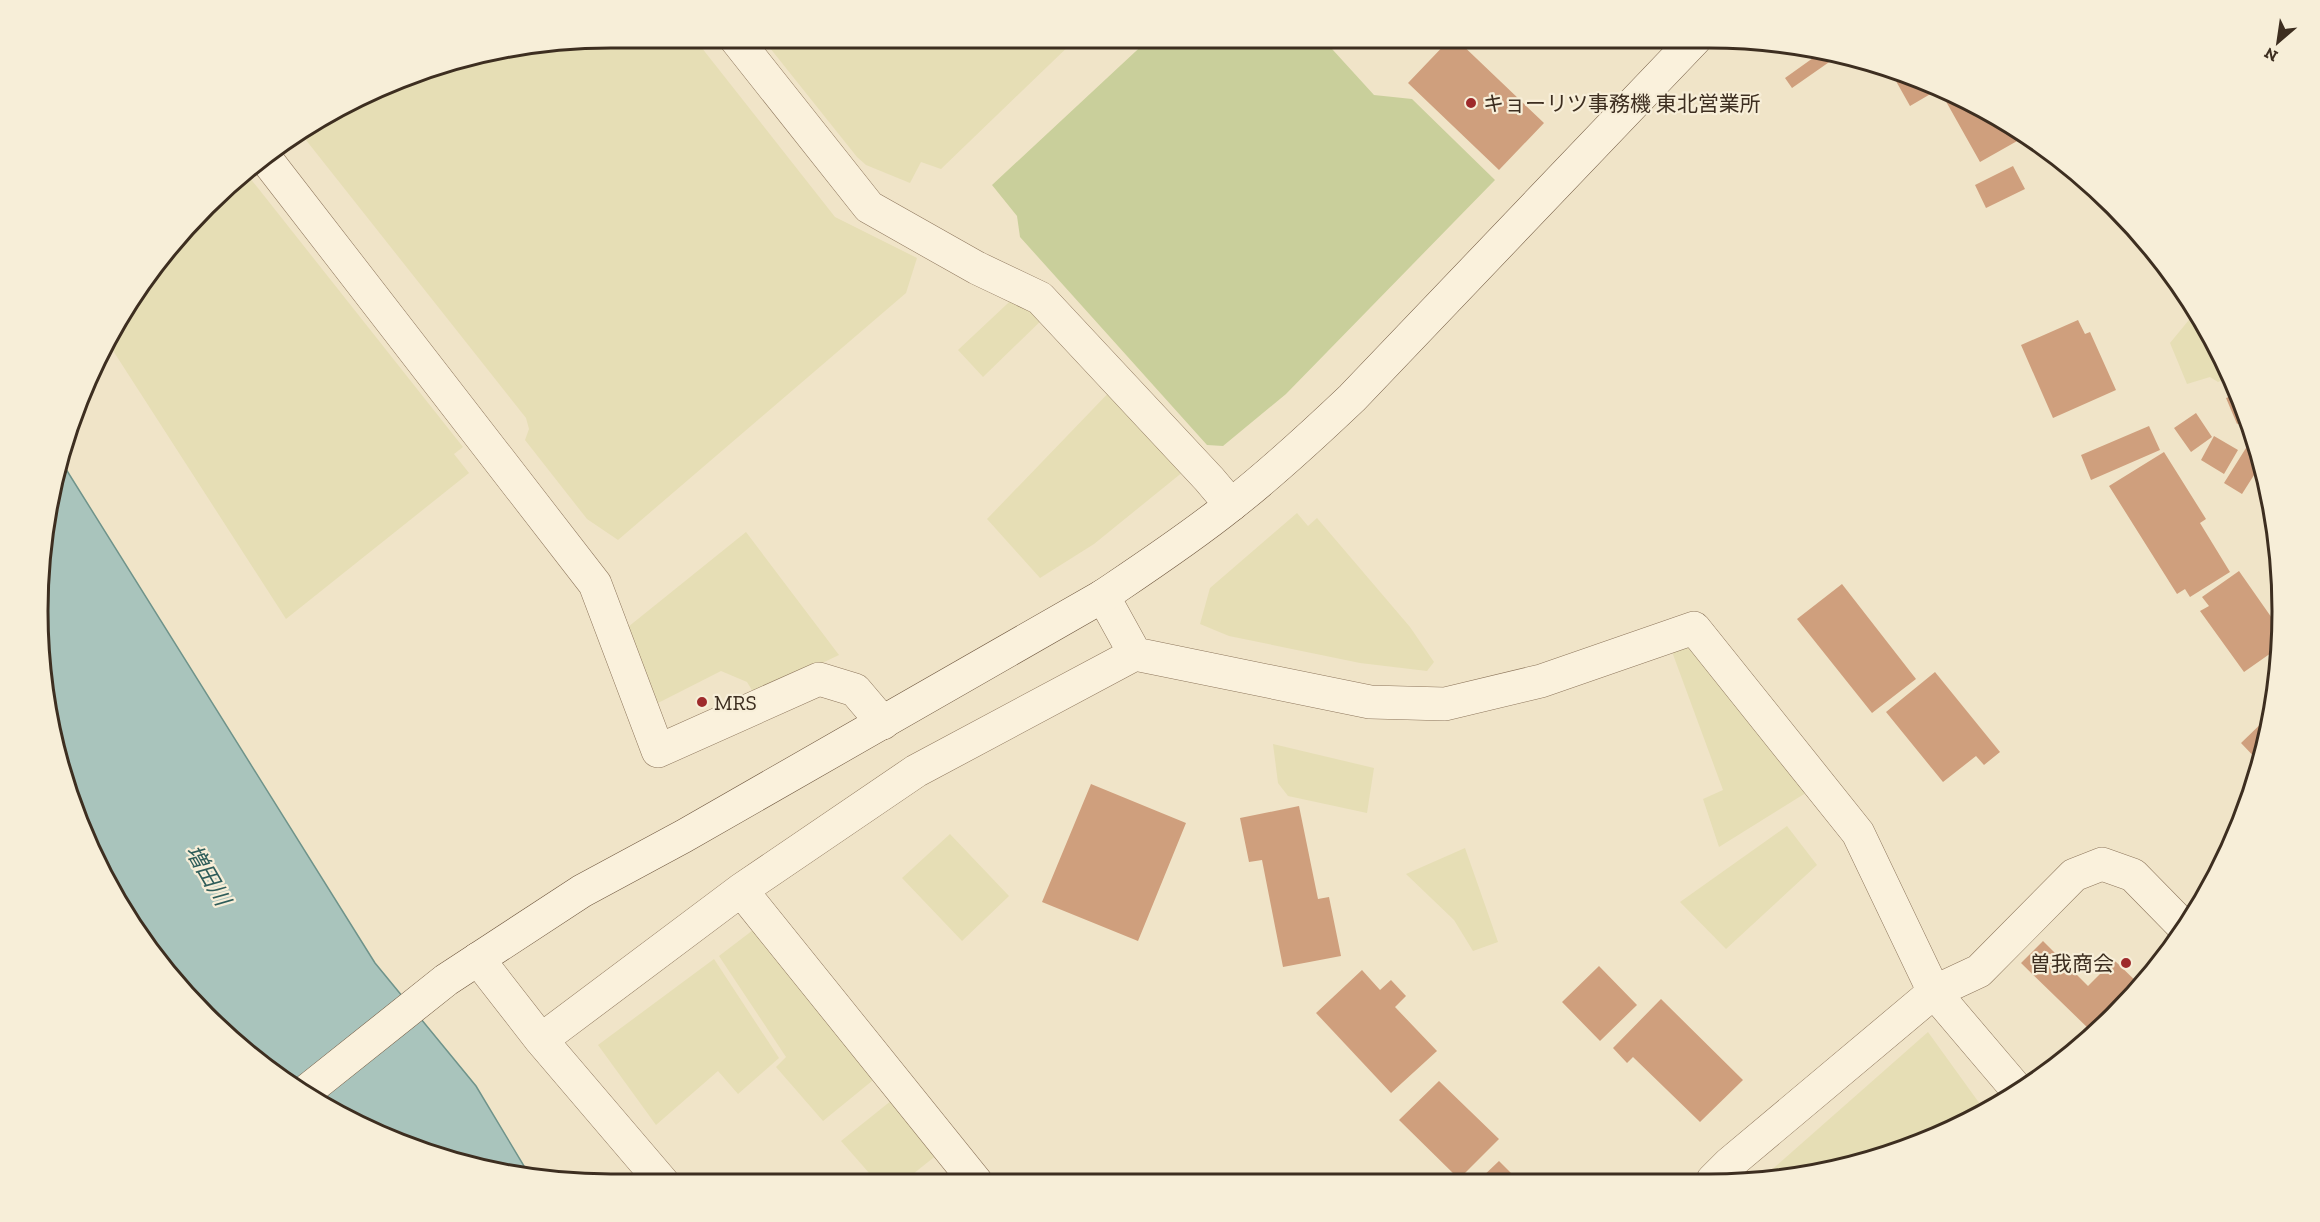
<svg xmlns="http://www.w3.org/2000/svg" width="2320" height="1222" font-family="'Zilla Slab','Noto Sans JP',serif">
<rect width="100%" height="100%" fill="#f0e4c8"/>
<path fill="#e6deb5" d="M611,38h83l141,179 82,41 -11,35 -288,247 -31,-21 -62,-79 4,-11 -3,-11 -224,-283 124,-67z
M762,38h315l-136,131 -20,-7 -11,21 -44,-18 -9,-8z
M246,173l217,274 -9,7 15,19 -183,146 -176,-273 24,-53z
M1024,288l24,26 -65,63 -25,-27z
M2198,313l8,12 24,52 -12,5 -8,-5 -23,7 -17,-41 23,-28z
M1117,384l72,83 -95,77 -54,34 -53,-59z
M1297,513l11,13 9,-8 93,109 24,35 -7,9 -67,-8 -131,-27 -29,-12 10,-36z
M746,532l93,123 -84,40 -8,-13 -26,-11 -63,32 -30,-76z
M1687,641l130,145 -98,61 -16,-48 20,-9 -52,-141z
M1273,744l101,24 -7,45 -79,-17 -10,-13z
M1787,826l30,39 -91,84 -46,-47z
M950,834l59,62 -47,45 -60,-63z
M1465,848l33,94 -25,9 -19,-31 -48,-46z
M757,927l116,145 -1,9 -49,40 -47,-54 10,-10 -67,-101z
M714,959l65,99 -41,36 -20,-23 -62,54 -58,-80z
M1928,1032l57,79 -57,30 -144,39h-24z
M897,1096l46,54 -40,32h-26l-36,-41z"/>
<path fill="#c9cf9b" d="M1150,38h172l52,57 38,4 83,81 -209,214 -63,52 -16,-1 -187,-208 -3,-21 -25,-31z"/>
<path fill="#a9c4bc" stroke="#6f938a" stroke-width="1.5" d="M59,458l316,505 101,123 54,90 -67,-11 -106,-40 -152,-109 -108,-152 -40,-105 -18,-110 18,-186z"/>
<path fill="#cf9f7d" d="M1451,38h4l89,85 -45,47 -91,-87z
M1818,51l13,2 4,5 -43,30 -7,-10 35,-25z
M1896,72l67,25 63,39 -46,26 -41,-73 -29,17 -18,-32z
M2013,166l12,23 -39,19 -11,-23z
M2078,320l7,14 5,-2 26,58 -63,28 -32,-73z
M2237,394l12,25 -12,5 -11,-26z
M2196,413l16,24 -21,15 -17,-24z
M2149,426l11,24 -69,30 -10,-25z
M2214,436l24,14 -14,24 -23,-14z
M2246,448l13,8 2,8 -19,30 -18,-11z
M2164,452l42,67 -6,4 30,49 -40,25 -5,-8 -8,5 -68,-108z
M2239,571l42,60v15l-37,26 -44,-61 9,-5 -7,-9z
M1842,584l74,95 -44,34 -75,-94z
M1935,672l65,80 -16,13 -8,-9 -33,26 -57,-70z
M2270,715l-7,45 -2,4 -20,-21z
M1091,784l95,39 -48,118 -96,-39z
M1299,806l19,93 11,-2 12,59 -58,11 -21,-107 -13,2 -9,-44z
M2043,941l45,45 26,-26 28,27 -50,45 -71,-69z
M1599,966l38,39 -37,36 -38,-39z
M1362,970l18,20 11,-10 15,16 -11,11 42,44 -46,42 -75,-80z
M1661,999l82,81 -43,42 -67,-65 -6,6 -14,-15z
M1439,1081l60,58 -40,40 -60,-59z
M1499,1161l19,19h-39z"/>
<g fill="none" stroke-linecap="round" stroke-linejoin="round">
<g stroke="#8d765c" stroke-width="34">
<path id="street" d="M735,38l134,169 108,61 63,30 169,181 22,26
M263,155l332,429 63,167 161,-72 36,11 28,33
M1103,596l32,58 235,48 75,2 96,-23 153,-53 164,205 76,159 85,100
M741,890l235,292
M478,959l63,81 122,143
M541,1040l200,-150 175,-119 219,-117
M1713,1180l16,-16 205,-172 45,-21 95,-96 28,-11 31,11 50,51"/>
</g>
<g stroke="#6f573f" stroke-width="34">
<path id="secondary" d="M308,1090l138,-110 136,-89 102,-55 419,-240c43,-29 87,-58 128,-91 42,-33 82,-70 121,-107l343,-359"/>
</g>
<use href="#street" stroke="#faf1dc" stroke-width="33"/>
<use href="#secondary" stroke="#faf1dc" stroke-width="33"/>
</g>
<g fill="#9e2a2b" stroke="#f7eed8" stroke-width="2">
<circle cx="1471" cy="103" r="6"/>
<circle cx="702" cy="702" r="6"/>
<circle cx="2126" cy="963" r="6"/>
</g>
<g text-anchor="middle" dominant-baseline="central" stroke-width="4.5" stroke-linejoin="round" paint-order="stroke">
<g font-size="21" fill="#3d2e20" stroke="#f7eed8" text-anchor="start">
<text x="1483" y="103">キョーリツ事務機 東北営業所</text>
<text x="714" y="702">MRS</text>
<text x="2114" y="963" text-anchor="end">曽我商会</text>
</g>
<g font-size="22" font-style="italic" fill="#2f5d5a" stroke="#f7eed8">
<text transform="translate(208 875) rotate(60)">増田川</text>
</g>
</g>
<path d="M0 0H2320V1222H0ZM611 48H1709A563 563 0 0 1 2272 611V611A563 563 0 0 1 1709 1174H611A563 563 0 0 1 48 611V611A563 563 0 0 1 611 48Z" fill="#f7eed8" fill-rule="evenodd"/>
<path fill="none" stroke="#3d2e20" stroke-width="3" d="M611 48H1709A563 563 0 0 1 2272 611V611A563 563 0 0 1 1709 1174H611A563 563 0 0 1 48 611V611A563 563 0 0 1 611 48Z"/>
<g transform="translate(2278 42) rotate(209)" stroke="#f7eed8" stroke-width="4.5" paint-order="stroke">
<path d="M0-4.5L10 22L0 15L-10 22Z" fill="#3d2e20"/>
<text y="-9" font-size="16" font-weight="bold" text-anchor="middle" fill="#3d2e20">N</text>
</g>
</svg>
